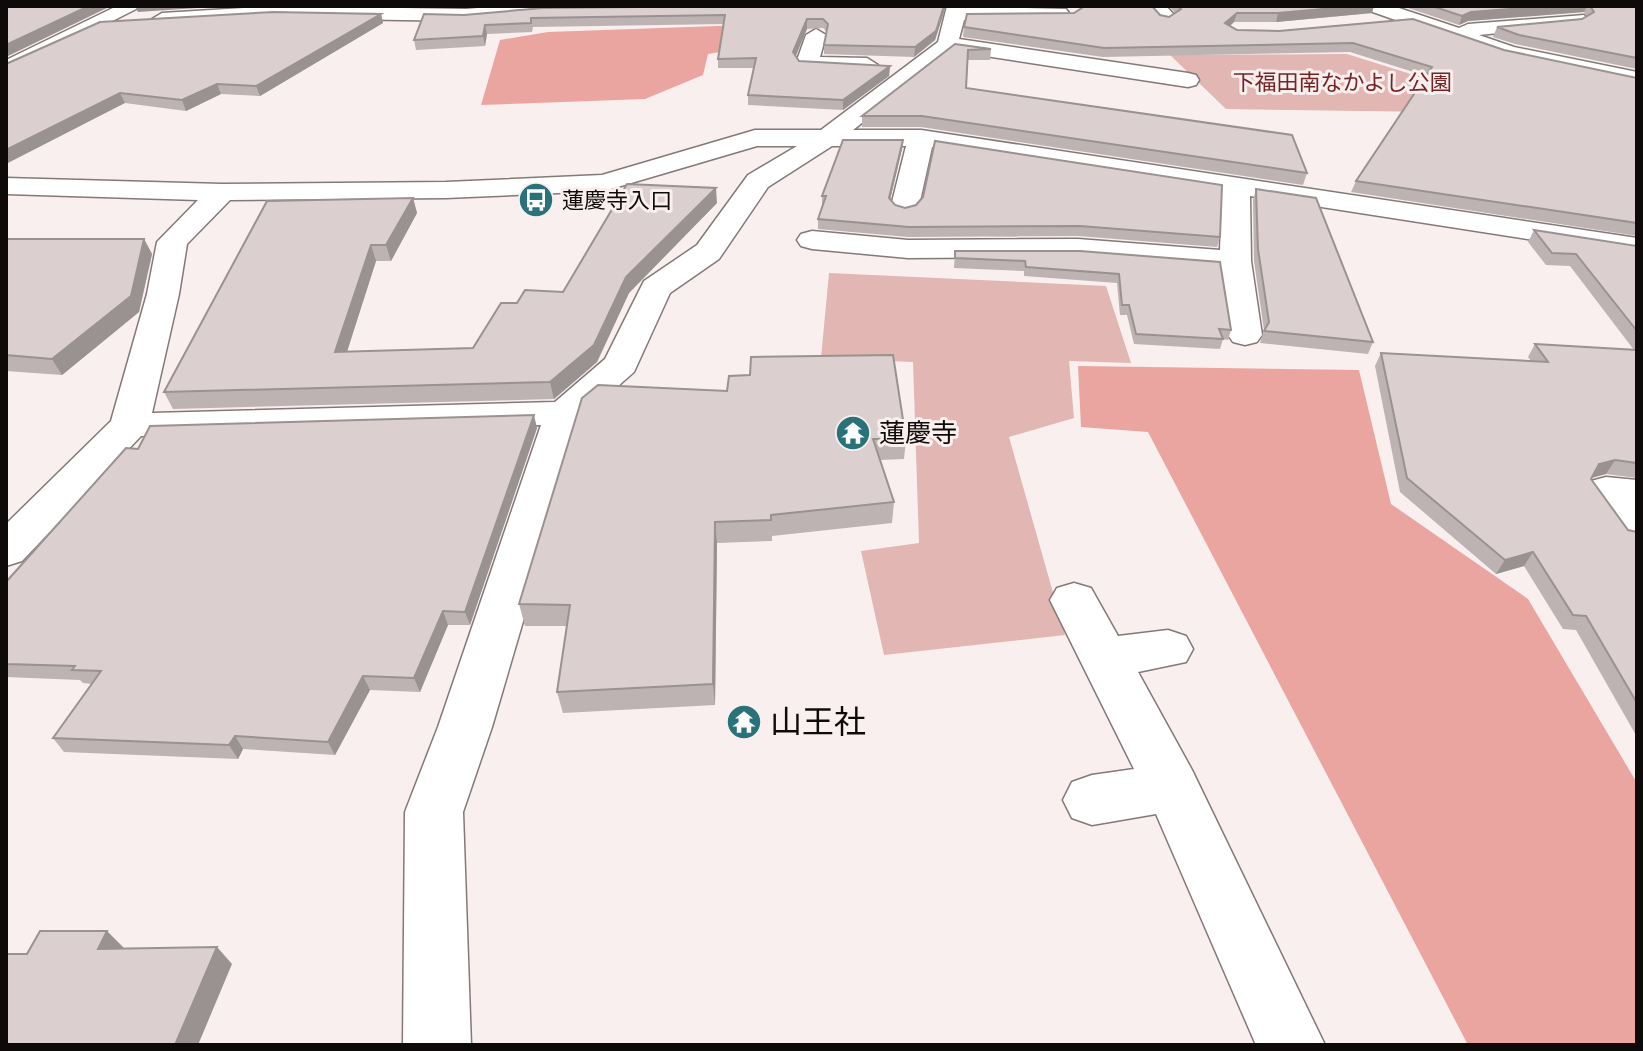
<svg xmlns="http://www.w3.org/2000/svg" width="1643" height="1051" font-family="Roboto,'Noto Sans JP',sans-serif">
<rect width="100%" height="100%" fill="#f9efee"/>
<path fill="#e2b6b2" d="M1347,54l67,21 32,-9 -12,46 -208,-3 -56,-54z
M829,273l277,13 25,77 -62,-2 5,57 -65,19 56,198 -181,20 -23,-104 58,-8 -6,-181 -92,-4z"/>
<path fill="#eaa5a0" d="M745,25l-1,23 -36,6 -5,21 -58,24 -164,6 19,-65 48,-8z
M1078,366l281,4 32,134 137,95 109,184v262h-169l-320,-613 -67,-5z"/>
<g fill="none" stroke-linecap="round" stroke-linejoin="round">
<g stroke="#827978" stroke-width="3">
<path id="minor" d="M117,6h25l-136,69v-15z
M276,6l190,3 35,-3h246l-10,6 -193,2 -78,7 -190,-3 -114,7 -10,-6 10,-6z
M947,6l119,3 3,4 -10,6 -95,1 -5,19 229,34 8,2 3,5 -3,5 -8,2 -235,-36 -100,79h68l716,108v18l-387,-60 1,65 11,74 -5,7 -12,3 -12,-3 -5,-7 -8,-66 -142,-12 -170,1 -96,-9 -11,-3 -4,-6 4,-6 11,-3 96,9 170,-1 142,11 2,-58 -290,-45 -13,59 -4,6 -10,3 -10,-3 -4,-6 15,-60h-74l-64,41 -49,72 -49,34 -36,79 -51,45 -91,310 -29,85 8,233h-68l2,-233 33,-85 103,-302 -400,11 -119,125 -16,5v-42l105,-103 36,-127 10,-52 41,-42 -192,-6v-16l216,6 224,-2 156,-7 153,-45h66l117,-88zM757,146h40l-49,29 -51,70 -53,36 -39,78 -50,43 -403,11 27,-119 8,-50 43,-44 216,-2 158,-7z
M1145,6h21l10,11 -10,6 -7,-2z
M1364,6h29l66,22 9,-4 116,-9 3,4 -3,4 -7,2 -98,10 35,12 123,25v14l-136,-29 -134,-47z
M816,29l10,6 -6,22 47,1 11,7 -11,7 -68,-4 -3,-5 10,-28z
M1606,477l31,3v66l-16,-4 -36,-51 6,-10z
M1074,583l17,5 27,48 50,-6 18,6 7,13 -7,13 -48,10 54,98 133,275h-69l-100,-231 -64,11 -20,-7 -9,-18 9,-18 20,-7 42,-6 -84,-169 7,-12z"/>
</g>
<use href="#minor" fill="#fff" fill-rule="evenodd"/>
</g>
<path fill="#bcb3b2" d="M737,6h209l-11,34 -21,17 -90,-3v-9l3,-13 -4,-4 -16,1 -11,27 3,5 91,5 -1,10 -46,34 -95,-5v-10l6,-27h-36v-9l6,-35 -191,3 -1,5 -45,2 -2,12 -69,4 -2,-10 50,-25z
M1080,6h72l8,9 9,2 6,-4 -6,-7h205l-2,7 -96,9h-42l-4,4 7,4 267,20 133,28v158l-286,-44 5,-11 70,-105 -76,-24 -247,5 -140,-20 1,-10 110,-14 8,-5z
M1402,6h235v63l-122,-25 -22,-7 4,-10 85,-8 4,-3 -2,-4 -116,9 -9,4z
M381,14l2,9 -123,73 -39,-2 -35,17 -61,-8 -119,-39z
M955,44l36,5 -1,11h-23l-1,28 341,85 -4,12 -382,-58h-59v-11z
M902,149l-12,51 5,5 10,3 315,29 -3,10 -139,-11 -170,1 -90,-8v-10l4,-13v-10z
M1256,189l117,153 -5,12 -108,-11 4,-13 -10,-69 -1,-61z
M413,198l4,15 -26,48h-15l-29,91 126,-4 44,-45 46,-11 154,-89 -88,90 -32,69 -43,37 -381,10 -9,-17z
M1534,230l103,16v232l-31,-4 -14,4 -1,1 37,51 9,2v205l-61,-107 -13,-1 -39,-63 -28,8 -96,-82 -25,-126 6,-13 150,8 -3,-4 7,-13 99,6 -64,-84 -24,-1 -18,-23z
M6,239h138l8,15 -13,58 -77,63 -56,-4z
M955,251h125l151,79 -3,10 -5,-1 -3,10 -86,-5 -7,-29h-7l-3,-32 -93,-7v-5l-70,-3z
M750,375l156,64 -2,20 -24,1 14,42 -2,21 -120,13v5l-55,2 -2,162 -152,8 -6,-21 10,-66h-42l-6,-22 208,-213z
M537,428l-67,197h-22l-28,67 -50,-2 -35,65 -92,-6 -5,10 -174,-7 -11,-14 39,-54 -9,-1 -3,-3 -74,-3v-95l132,-133z"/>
<path fill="#999291" d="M89,6h22l-105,51v-12z
M135,6h92l-89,6z
M944,6h2l-11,34 -21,17 1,-10z
M1356,6h18l-2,7 -96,9 2,-9z
M1551,6h36l-3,6 -116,9 -9,4 3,-9 9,-4z
M1237,13l-3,9 -11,10 2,-9z
M381,14l2,9 -123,73 -4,-10z
M807,19v10l-14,33v-10z
M485,25l2,9 -2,12 -2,-10z
M890,66l-1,10 -46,34v-10z
M217,84l4,10 -35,17 -4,-11z
M120,93l5,10 -119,61v-14z
M903,140l-1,9 -14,59 1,-10z
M716,188l1,15 -88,90 -32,69 -43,37 -4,-17 76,-105z
M413,198l4,15 -26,48 -5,-16z
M144,239l8,15 -13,58 -77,63 -10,-16z
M371,245l5,16 -35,109 -6,-18z
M534,415l3,13 -67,197 -5,-13z
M1615,460l-9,14 -16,4 9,-14z
M715,522l2,21 -2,162 -2,-21z
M1533,552l-9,14 -28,8 9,-14z
M443,611l5,14 -28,67 -6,-14z
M363,676l7,14 -35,65 -7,-13z
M235,736l8,13 -5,10 -9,-14z
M107,931l17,17 -26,1z
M217,947l15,17 -34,81h-23z"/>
<path fill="#dbd0cf" stroke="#999291" stroke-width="2" d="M6,6h83l-83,39z
M737,6h207l-8,25 -21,16 -91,-2 4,-21 -5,-5h-16l-14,33 6,9 91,5 -47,34 -95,-5 8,-37 -38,1 7,-44 -194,3v5l-46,2 -2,11 -69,4 10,-26 40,1 79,-7z
M1085,6h67l8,9 9,2 12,-8 -3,-3h178l-78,7h-41l-12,10 12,7 42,1 134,-12 91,31 133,28v145l-281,-42 76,-114 -79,-24 -249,5 -140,-21 3,-13 107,-1z
M1432,6h119l-80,6 -9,4z
M1590,6h47v52l-118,-23 -22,-8 85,-8 12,-7z
M273,12l108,2 -125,72 -39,-2 -35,16 -62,-7 -114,57v-86l94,-42z
M955,44l36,5 -23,1 -2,38 326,47 15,38 -385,-57h-60z
M843,140h60l-14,58 6,7 10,3 11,-3 7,-8 12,-56 287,44 -2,52 -140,-11 -171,1 -91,-8 8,-23h-4z
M627,184l89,4 -90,89 -32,68 -44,37 -386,10 103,-191 146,-3 -27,47h-15l-36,107 138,-4 28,-45h16l8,-13 38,2z
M1256,189l60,9 57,144 -109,-11 5,-9 -11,-73z
M1534,230l103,16v85l-61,-77 -24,-1z
M6,239h138l-13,57 -79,63 -46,-4z
M955,251h125l140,11 11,68 -12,-1 4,10 -87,-5 -7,-29h-7l-3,-31 -93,-7 -1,-6 -70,-3z
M1535,344l102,6v113l-22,-3 -16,4 -8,15 37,51 9,2v171l-51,-87 -13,-1 -40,-63 -28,8 -98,-82 -26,-125 167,9z
M893,355l13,84h-33l21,63 -123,13v5l-56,2 -2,162 -156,8 13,-87 -51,-1 63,-206 16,-13 129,6 2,-15 21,-1 1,-18z
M534,415l-69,197 -22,-1 -29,67 -51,-2 -35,66 -93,-6 -6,9 -176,-7 48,-67 -29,-1 3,-4 -69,-2v-82l120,-134 12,1 12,-23z
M40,931h67l-9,18 119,-2 -42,98h-169v-91h21z"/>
<defs>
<g id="bus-disc" transform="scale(1.8)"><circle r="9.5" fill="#297279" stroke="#f9efee"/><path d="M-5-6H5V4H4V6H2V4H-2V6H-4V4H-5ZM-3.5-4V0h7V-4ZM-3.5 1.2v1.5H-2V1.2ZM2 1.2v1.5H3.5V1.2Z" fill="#fff"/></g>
<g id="temple-disc" transform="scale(1.8)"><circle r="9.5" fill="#297279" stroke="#f9efee"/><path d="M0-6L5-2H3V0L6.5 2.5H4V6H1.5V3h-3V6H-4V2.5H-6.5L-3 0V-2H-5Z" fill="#fff"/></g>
</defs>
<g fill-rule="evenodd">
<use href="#bus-disc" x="536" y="200"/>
<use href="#temple-disc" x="853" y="433"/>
<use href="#temple-disc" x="744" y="722"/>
</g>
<g text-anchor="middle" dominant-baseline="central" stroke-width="6" stroke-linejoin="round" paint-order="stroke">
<g font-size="22" fill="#742424" stroke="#f9efee">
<text x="1342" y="82">下福田南なかよし公園</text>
</g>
<g font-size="22" fill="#0e0a0a" stroke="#f9efee" text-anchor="start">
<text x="562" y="200">蓮慶寺入口</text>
</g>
<g font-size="26" fill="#0e0a0a" stroke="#f9efee" text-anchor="start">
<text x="879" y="433">蓮慶寺</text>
</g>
<g font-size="32" fill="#0e0a0a" stroke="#f9efee" text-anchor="start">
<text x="770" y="722">山王社</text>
</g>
</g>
<rect width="1643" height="1051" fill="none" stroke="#0e0a0a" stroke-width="16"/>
</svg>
